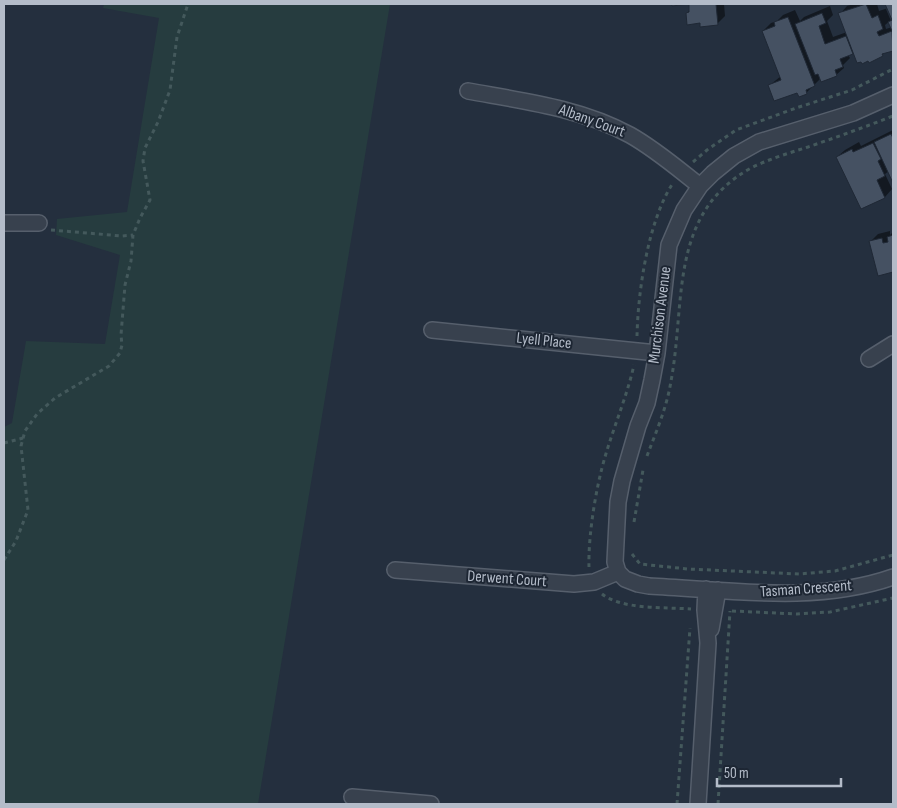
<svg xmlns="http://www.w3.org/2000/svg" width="897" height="808" font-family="'Sofia Sans Condensed',sans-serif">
<rect width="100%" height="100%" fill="#242f3e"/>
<path fill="#263c3f" d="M104,4h286l-132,800h-254v-327l1,-8 -1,-1v-41l8,-4 14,-82 79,3 15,-89 -64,-20 1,-16 70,-7 32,-194 -56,-10z"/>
<path fill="#0007" fill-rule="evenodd" d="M690,4h34l1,12 -8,8 -16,-2 -14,-9 3,-3z
M854,4h23l2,7 9,-3 -2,-4h7v46l-8,2 -3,3 -28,-4 -6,4 2,3 -7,7 1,3 -8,7 -15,3 -15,15 -36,-8 11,-9 -18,-45 8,-8 6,-2 6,-6 12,-5 5,11 4,-4 26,-11 3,9 -6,6 6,16 14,-5 -7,-18 7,-8zM888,8l5,11 -2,2 -5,-12zM890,21l2,6 -6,2 -1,-4z
M893,130v50l-4,-9 -4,3 7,15 -7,8 -23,11 -25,-51 8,-7 14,-8 2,4z
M890,231v4l3,-3v39l-14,3 -9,-32 8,-8z"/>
<path fill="#455162" stroke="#1f2835" d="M672,4h44l2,21 -18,2v-4l-13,2 -1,-12 3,-1v-8l-17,2z
M866,4l6,14 6,-3 5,14 -6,3 2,4 13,-5 1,20 -11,3 1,2 -14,7 -1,-2 -6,3 -1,-2 -4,1 -19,-50z
M885,4h8v29l-5,-11 4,-2z
M822,13l4,10 -7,3 6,18 21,-8 7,18 -13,5 3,8 -8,3 2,6 -16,6 -3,-8 -3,1 -20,-51z
M788,17l27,69 -9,4 1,4 -8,3 -2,-4 -23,8 -6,-16 13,-5 -19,-49 13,-5 -1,-4z
M891,134l2,4v45l-19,-41z
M873,143l8,16 -3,2 7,15 -8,4 8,18 -24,11 -25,-52 16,-8 1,3z
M893,235v37l-15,4 -9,-35 13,-3 1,5 5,-1 -1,-5z"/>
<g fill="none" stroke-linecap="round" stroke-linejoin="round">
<g stroke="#565f6c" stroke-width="18">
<path id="street" d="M468,91c55,10 113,17 162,44 25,14 47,33 70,51
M893,95l-40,18 -94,29 -25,14 -21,17 -13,13 -16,24 -15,35 -12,108 -5,27 -5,23 -9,23 -16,55 -4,21 -3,60 3,10 7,7 13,5 11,2c81,4 167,18 244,-9
M4,223h35
M432,330l225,23
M869,359l24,-15
M395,570l179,14 20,-2 24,-10
M711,629l7,-39
M352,797l79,7
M698,804l10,-161 -3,-33 1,-21"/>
</g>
<path stroke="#44595c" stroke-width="3" stroke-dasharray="4 4" stroke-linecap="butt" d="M693,162l14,-12 29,-20 60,-22 56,-18 41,-21
M51,230l71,6 11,-1
M637,336c1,-45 11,-115 36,-153
M4,443l19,-5
M647,456c9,-24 20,-49 24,-75 15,-79 -3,-167 80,-213 18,-9 38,-15 57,-21 29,-10 57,-20 85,-31
M634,522l9,-52
M632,554l8,10 48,5 111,5 36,-3 58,-16
M4,560l12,-19 12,-31 -7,-64 4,-15 12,-17 18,-16 54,-32 11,-13 2,-8 -1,-10 4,-50 6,-24 2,-26 7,-17 10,-18 -7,-39 2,-13 13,-26 12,-32 7,-53 11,-33
M589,567c-1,-31 7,-80 16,-110 9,-31 22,-61 29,-92
M602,594c20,16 64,13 89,15
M732,611l65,3 33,-2 63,-14
M677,804l13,-176
M718,804l12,-193"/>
<use href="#street" stroke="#38414e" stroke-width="15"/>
</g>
<g text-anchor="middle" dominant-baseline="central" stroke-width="4" stroke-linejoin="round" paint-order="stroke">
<g font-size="16" fill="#b4bcc9" stroke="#1d2633">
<text transform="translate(592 121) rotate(20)">Albany Court</text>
<text transform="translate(660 315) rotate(-83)">Murchison Avenue</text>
<text transform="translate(544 341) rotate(6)">Lyell Place</text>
<text transform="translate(507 579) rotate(4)">Derwent Court</text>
<text transform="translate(806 589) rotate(-4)">Tasman Crescent</text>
</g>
</g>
<rect width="897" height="808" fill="none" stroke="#b4bcc9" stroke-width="10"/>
<path d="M717 778v8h124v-8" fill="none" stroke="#b4bcc9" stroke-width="2.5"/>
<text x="724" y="778" font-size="15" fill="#b4bcc9" stroke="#1d2633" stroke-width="4" paint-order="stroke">50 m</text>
</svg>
